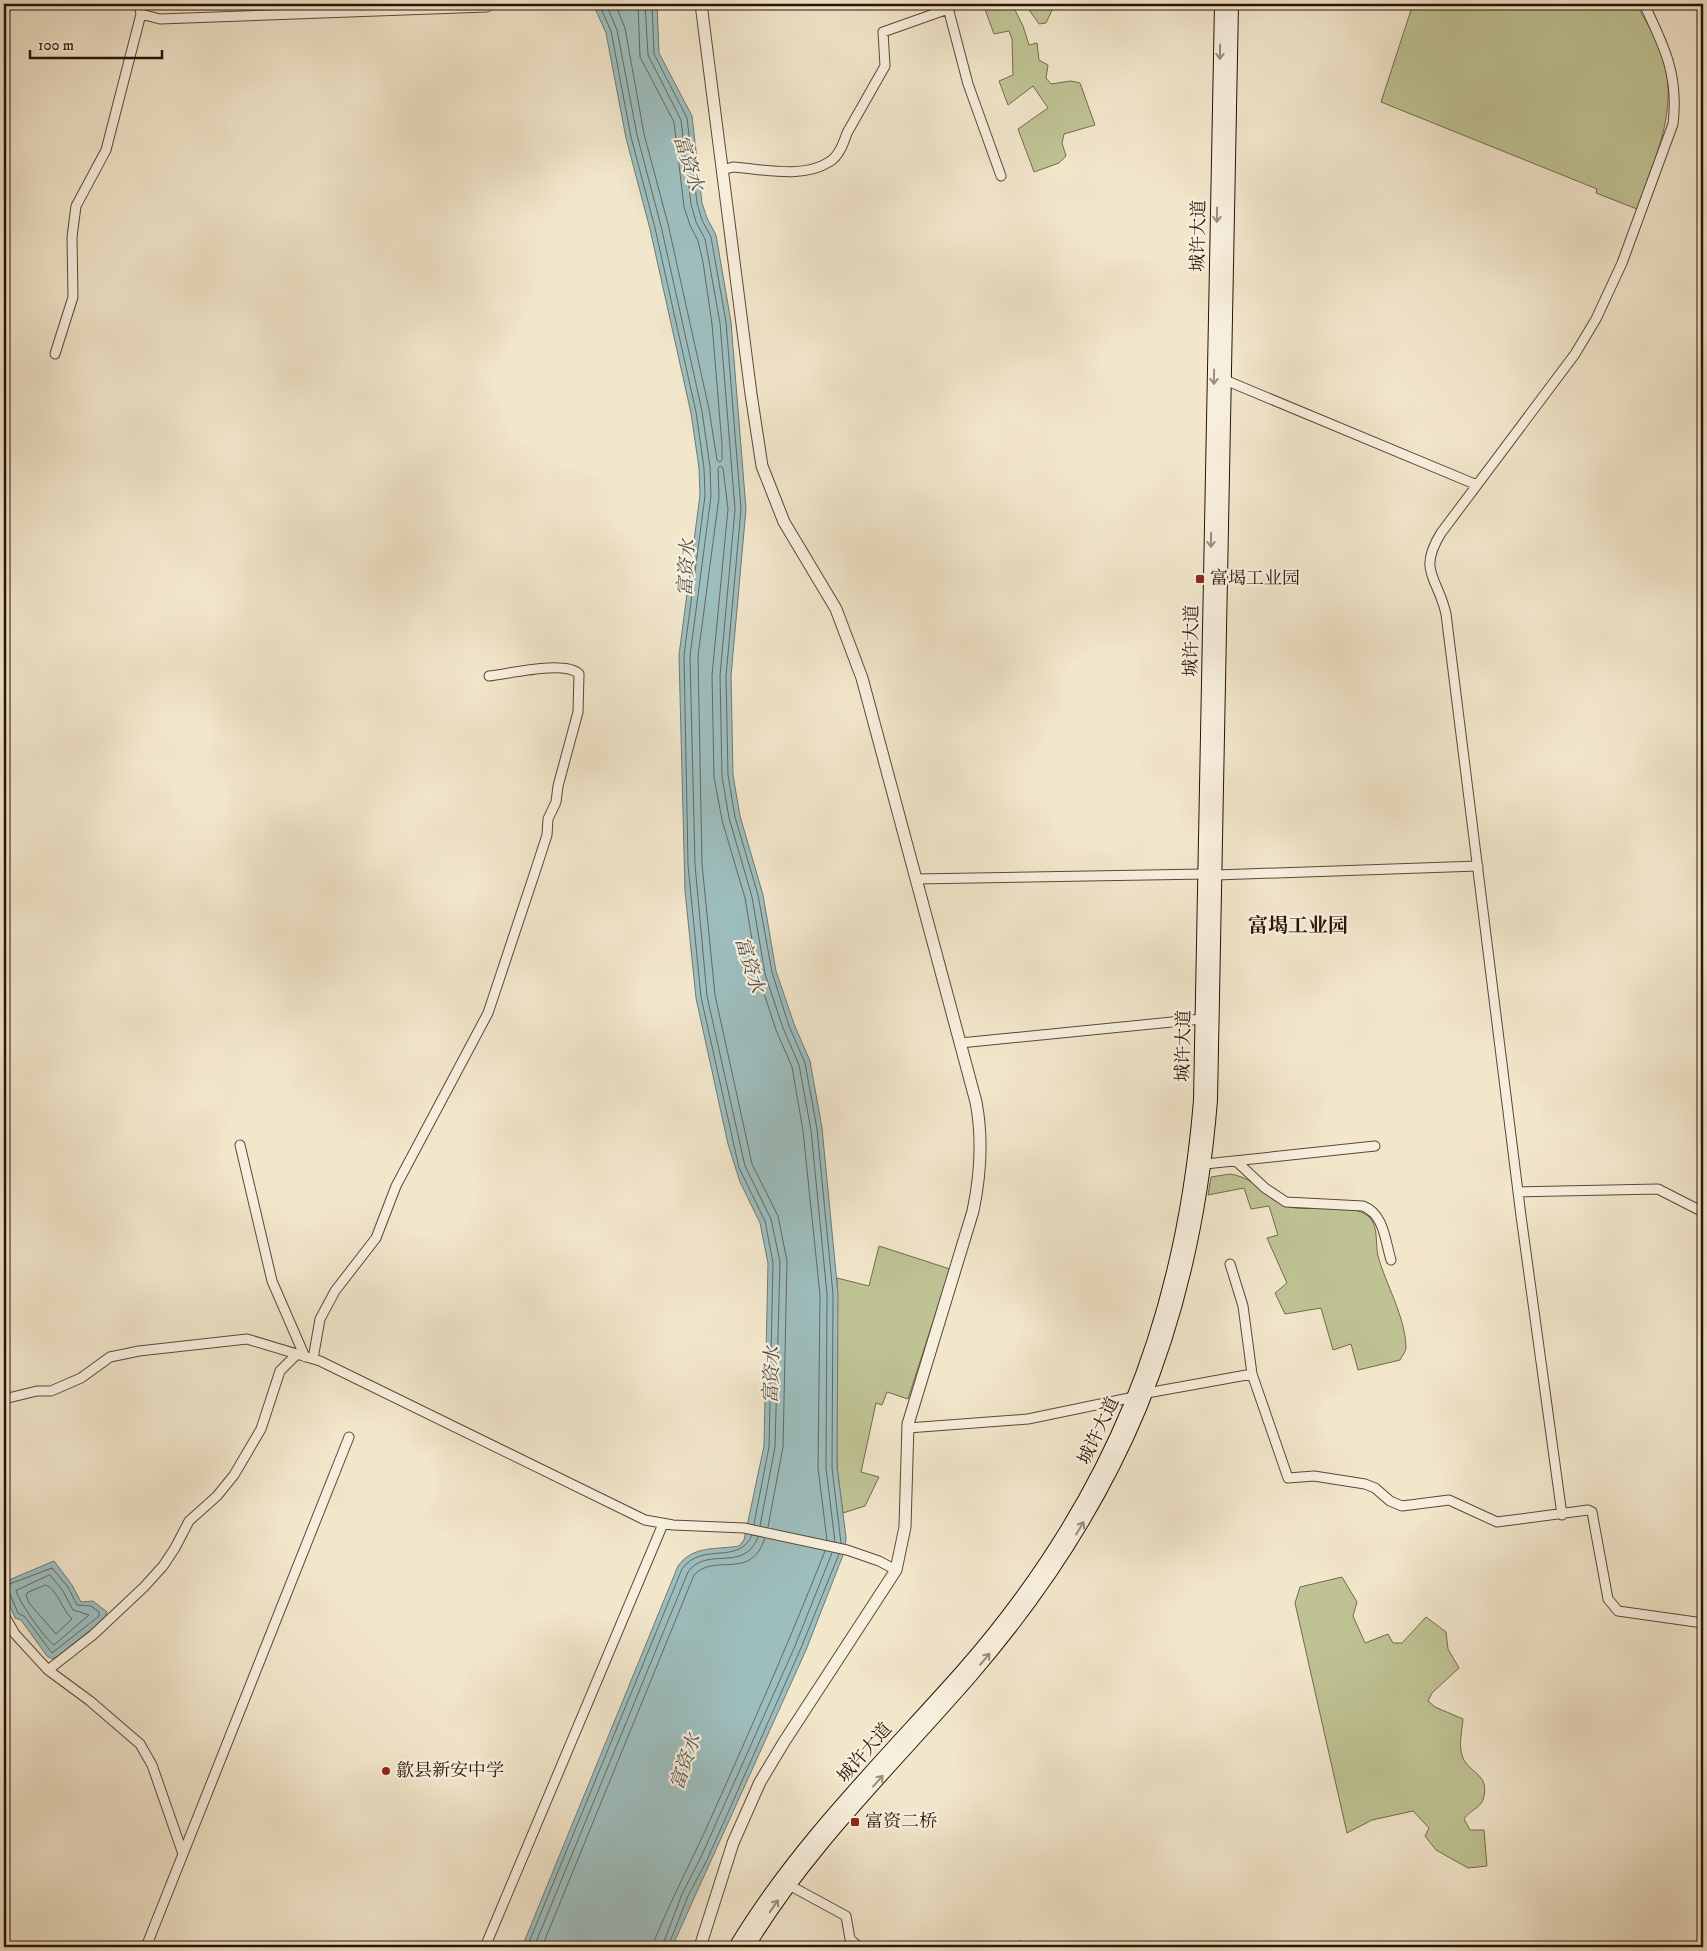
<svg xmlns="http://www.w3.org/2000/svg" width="1707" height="1951" font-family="'IM FELL DW Pica','Noto Serif SC',serif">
<rect width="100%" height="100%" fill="#f2e6cb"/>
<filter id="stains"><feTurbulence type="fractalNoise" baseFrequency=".004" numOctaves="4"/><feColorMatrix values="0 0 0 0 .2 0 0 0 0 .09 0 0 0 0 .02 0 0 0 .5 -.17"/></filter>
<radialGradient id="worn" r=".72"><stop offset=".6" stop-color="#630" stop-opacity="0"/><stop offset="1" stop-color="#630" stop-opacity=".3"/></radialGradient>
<path fill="#bfc394" stroke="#746a4c" d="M983,4h29l11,22 6,19 8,-2 2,17 9,5 -2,13 5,6 20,-3 9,2 15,42 -31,9 -2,9 4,13 -7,7 -25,9 -16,-43 30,-21 -15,-22 -25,19 -9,-24 14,-6 -1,-36 -3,-8 -15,3z
M1025,4h30l-9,19 -7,1z
M1413,4h223c9,16 19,31 25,48 20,54 -6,106 -24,157l-41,-16 1,-4 -216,-87z
M1230,1174c30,5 35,26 59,33 22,5 61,-5 79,9 11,9 7,27 10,40 8,29 27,60 28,91 0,5 -4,9 -6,13l-42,10 -7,-26 -18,6 -12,-42 -36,6 -10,-21 12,-10 -20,-45 11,-3 -9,-29 -18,3 -7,-21 -36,7 3,-18z
M879,1246l71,23 -42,130 -21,-7 -5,13 -6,-2 -15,69 18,5 -14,29 -22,7 -6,-46v-189l32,8z
M1342,1577l15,25 -4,14 12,27 23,-9 5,9h9l24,-26 20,15 2,17 11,19 -27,25 -4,8 7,6 28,12c-1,12 -5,27 0,39 7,16 28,16 20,42 -3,8 -14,11 -19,19l6,11h14l3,36 -19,2 -32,-18 -11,-14 4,-8 -16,-17 -41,9 -25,13 -52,-230 5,-16z"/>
<path fill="#9dbebe" stroke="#6f7974" d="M593,4h64l2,49 33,63 10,87 5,15 9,17 15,87 15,187 -15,167 2,99 7,41 23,79 13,76 18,53 16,37 12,67 16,166 -1,173 9,70 -1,13 -39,100 -134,297h-150l156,-381c15,-21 38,-16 61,-20l5,-6 20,-94 4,-183 -8,-40 -20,-41 -12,-38 -32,-146 -11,-107 -6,-236 21,-160 -1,-27 -8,-55 -41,-184 -24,-91 -20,-105z
M54,1561l18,24 9,17 12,-1 14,11 -3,7 -46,37 -6,3 -5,-3 -26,-36 -6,-2 -11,-26v-10z"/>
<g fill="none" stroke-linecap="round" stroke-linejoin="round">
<path stroke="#646862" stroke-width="1" d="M599,4l12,27 20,106 24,91 41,184 8,56 1,28 -21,159 4,210 13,132 38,171 26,53 8,42 -4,184 -15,77
M606,4l11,26 20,105 24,91 41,185 8,56 1,29 -21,160 5,209 12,131 38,170 26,53 9,43 -5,185 -15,79
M615,4l10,24 19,106 24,90 41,185 8,51 3,2 2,-2v-15l-10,-121 -9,-62 -5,-21 -8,-16 -6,-18 -10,-85 -34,-65 -2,-53
M645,4l3,51 33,65 10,84 5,18 9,17 15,84 15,186 -15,167 2,100 7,42 23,79 13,77 18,54 16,37 12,65 16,164 -1,174 9,74
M652,4l2,50 33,64 10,85 5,17 9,17 15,85 15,187 -15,167 2,99 7,42 23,78 14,77 17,54 16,37 12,66 16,165 -1,174 9,75
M768,1527l15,-80 4,-186 -9,-45 -26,-52 -37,-169 -13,-131 -4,-208 21,-159 -1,-29 2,-2 3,2 5,41 -16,166 2,102 8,43 23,78 13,77 18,55 16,37 11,64 17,164 -2,173 9,72
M50,1575l13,16 10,19 16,5 -35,30c-10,-7 -34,-42 -38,-54z
M46,1585c12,5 16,25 26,34l-16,15 -27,-31 -3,-8 1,-2z
M4,1586l48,-18 16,19 9,18 14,1 8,6v4l-47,37 -27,-36 -7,-4 -8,-19 -6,-2
M527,1947l155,-378c20,-28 57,-3 70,-34
M534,1947l154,-375c19,-27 56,2 70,-35
M542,1947l152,-372c22,-23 57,7 71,-37
M654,1947l1,-8c15,-37 34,-73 51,-110 41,-92 82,-184 119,-278
M662,1947l20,-53 19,-37 94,-211 37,-93
M668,1947l20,-51 19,-36 94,-212 38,-94"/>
<g stroke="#5c4736" stroke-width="11">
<path id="minor" d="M947,4l21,80 33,92
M141,14l19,5 327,-12v-3
M722,170l11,-3c29,2 70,12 96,-5 10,-5 15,-20 18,-29l38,-67 -2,-34 65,-23
M55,354l18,-57 -1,-60 4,-31 30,-56 35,-136 -2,-10
M1225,380l252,105
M1216,875l262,-9
M916,879l289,-5
M960,1043l242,-24
M240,1145l32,136 33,76
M1236,1161l29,27 21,14 77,4c21,8 22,34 28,54
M1205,1164l170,-18
M1518,1192l140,-3 45,23
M1230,1264l13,42 9,68 36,104 26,-2 51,8 10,4 15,13 12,5 47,-6 48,22 91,-12 4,2 16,87 10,12 85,12
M313,1359l7,-40 15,-28 41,-53 20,-52 92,-173 47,-141 12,-37 1,-16 8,-17 2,-16 20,-74 1,-38c-14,-14 -70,0 -90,2
M1147,1393l105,-19
M4,1399l33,-8h14l30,-13 29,-21 29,-6 108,-12 73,22 325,159 28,5 71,3 103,22 32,11 17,9
M908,1428l120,-9 106,-22
M1562,1515l-41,-299 -75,-602c-8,-37 -29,-42 -5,-81l134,-179 21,-35 26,-56 51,-139c6,-49 -9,-78 -29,-120
M4,1615l11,19 33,36 42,31 50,43 12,21 31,89
M48,1670l45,-35 51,-48 19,-21 12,-18 14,-27 28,-25 17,-21 27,-46 19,-58 17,-17
M789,1885l57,31 4,23 9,8
M146,1947l203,-510
M485,1947l178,-423
M1020,1947v-1"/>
</g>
<g stroke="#5c4736" stroke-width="13">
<path id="tertiary" d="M700,1947l33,-104 27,-61 24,-40 112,-172 9,-43 3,-103 65,-213c8,-38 10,-72 3,-109l-114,-424 -26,-69 -52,-87 -22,-56 -11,-72 -50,-390"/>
</g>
<g stroke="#2a1205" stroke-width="14">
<path id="secondary" d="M735,1947c61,-102 148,-187 227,-276 148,-169 220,-348 238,-571l21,-1096
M748,1947c60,-100 147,-183 223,-271 149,-173 222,-349 240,-576l21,-1096"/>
</g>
<use href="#minor" stroke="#f7efdd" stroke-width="9"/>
<use href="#tertiary" stroke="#f7efdd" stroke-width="11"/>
<use href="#secondary" stroke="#f7efdd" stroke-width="12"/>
</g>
<defs><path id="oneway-shaft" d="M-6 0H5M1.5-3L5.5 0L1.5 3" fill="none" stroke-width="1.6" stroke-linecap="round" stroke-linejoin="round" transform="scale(1.25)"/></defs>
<g stroke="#9b8c7c">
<use href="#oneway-shaft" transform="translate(1220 52) rotate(91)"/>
<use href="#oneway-shaft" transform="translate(1217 215) rotate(91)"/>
<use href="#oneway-shaft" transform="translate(1214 377) rotate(91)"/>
<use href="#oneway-shaft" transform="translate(1211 540) rotate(91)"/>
<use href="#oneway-shaft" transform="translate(1080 1528) rotate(-59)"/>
<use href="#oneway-shaft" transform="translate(985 1659) rotate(-50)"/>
<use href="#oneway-shaft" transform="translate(878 1781) rotate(-49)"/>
<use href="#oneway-shaft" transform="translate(774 1906) rotate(-55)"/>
</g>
<g fill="#8f2418" stroke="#f7efdd" stroke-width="2">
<rect x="1195" y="574" width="10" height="10" rx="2.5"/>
<circle cx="386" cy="1771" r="5"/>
<rect x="850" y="1817" width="10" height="10" rx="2.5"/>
</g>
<g text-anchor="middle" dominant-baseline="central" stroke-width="4.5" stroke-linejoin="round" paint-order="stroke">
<g font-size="18" fill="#2a1205" stroke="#f7efdd">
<text transform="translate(1199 236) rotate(-89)">城许大道</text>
<text transform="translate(1192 641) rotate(-89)">城许大道</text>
<text transform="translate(1184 1046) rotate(-89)">城许大道</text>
<text transform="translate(1099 1431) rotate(-65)">城许大道</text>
<text transform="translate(865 1753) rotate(-49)">城许大道</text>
</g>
<g font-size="18" fill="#2a1205" stroke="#f7efdd" text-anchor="start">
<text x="1210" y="579">富堨工业园</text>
<text x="396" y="1771">歙县新安中学</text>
<text x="865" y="1822">富资二桥</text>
</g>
<g font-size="19" font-style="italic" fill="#524e46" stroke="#f7efdd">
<text transform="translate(688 163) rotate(72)">富资水</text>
<text transform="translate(687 568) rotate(-87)">富资水</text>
<text transform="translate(749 965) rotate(73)">富资水</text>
<text transform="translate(772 1375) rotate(-88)">富资水</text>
<text transform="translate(686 1762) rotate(-71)">富资水</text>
</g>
<g font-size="20" font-weight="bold" fill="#2a1205" stroke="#f7efdd">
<text x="1298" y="926">富堨工业园</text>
</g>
</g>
<rect width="1707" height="1951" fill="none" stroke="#f2e6cb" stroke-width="20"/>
<rect x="5" y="5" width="1697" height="1941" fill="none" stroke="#2a1205" stroke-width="2.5"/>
<rect x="10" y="10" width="1687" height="1931" fill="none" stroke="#2a1205"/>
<path d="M30 50v8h132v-8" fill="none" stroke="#2a1205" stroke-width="2.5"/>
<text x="38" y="50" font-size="15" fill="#2a1205" stroke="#f7efdd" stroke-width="4" paint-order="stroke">100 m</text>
<rect width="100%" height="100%" filter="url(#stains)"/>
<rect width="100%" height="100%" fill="url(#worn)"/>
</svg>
